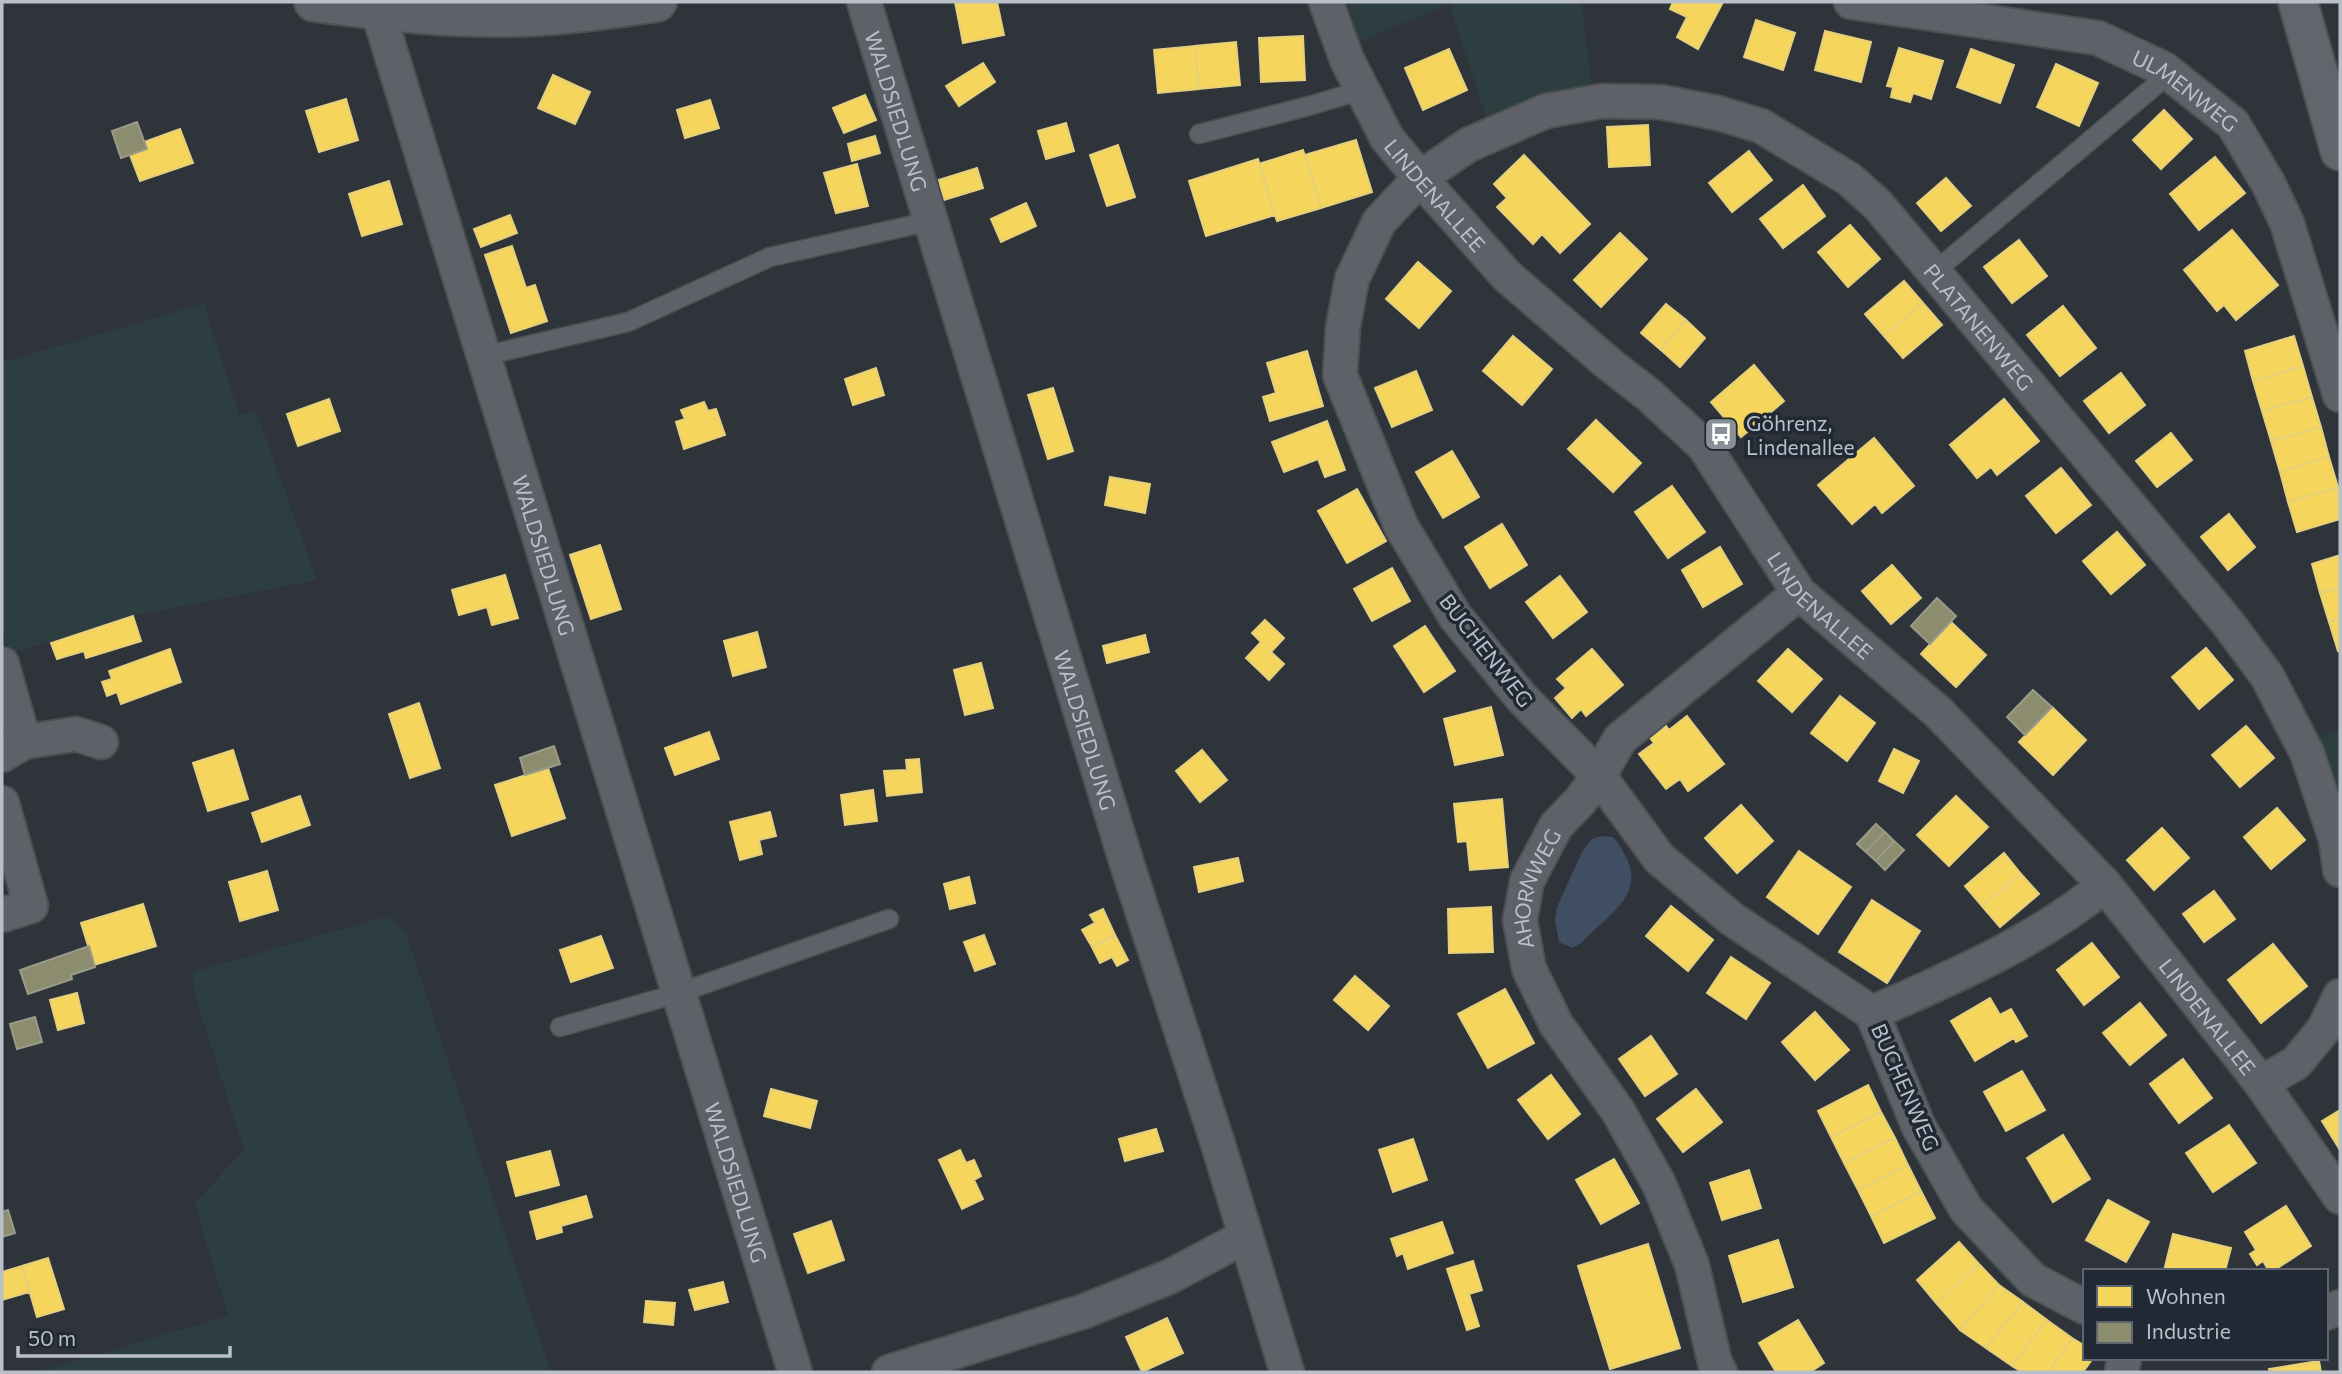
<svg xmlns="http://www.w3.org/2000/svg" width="2342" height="1374" font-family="Commissioner,sans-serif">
<rect width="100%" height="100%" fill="#2e343a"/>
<path fill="#2c3e40" d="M1348,2h234l9,81 -105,34 -37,-113 -91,38z
M204,304l35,111 17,-4 61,169 -184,36 -124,38 -7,-27v-265z
M2340,730v76l-21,-69z
M388,916l18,18 145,438h-514l191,-56 -33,-113 49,-53 -50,-158 -1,-20z"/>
<path fill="#3f4e62" d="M1601,836l12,1c42,52 4,70 -32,106l-9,5 -13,-6 -4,-21 2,-14 25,-55 10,-13z"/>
<path fill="#f6d55c" stroke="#e4cf7d" stroke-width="2" d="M955,2h42l7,33 -41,8z
M1673,2h50l-25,47 -21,-12 10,-20 -17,-8z
M1756,20l39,13 -12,37 -39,-13z
M1825,31l46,11 -10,40 -46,-12z
M1303,36l2,44 -44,2 -2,-44z
M1236,42l4,43 -41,4 -4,-43z
M1195,46l4,43 -41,4 -4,-43z
M1899,48l44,13 -12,38 -18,-6 -3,9 -19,-5 2,-10 -6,-1z
M1449,49l18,41 -44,20 -18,-42z
M1971,49l43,16 -14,38 -43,-16z
M983,63l12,19 -36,24 -13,-20z
M2056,64l42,19 -19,43 -42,-19z
M553,75l37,17 -15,32 -37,-16z
M865,95l11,25 -32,13 -11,-25z
M346,99l12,41 -39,12 -13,-41z
M710,100l9,28 -34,10 -8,-28z
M2164,110l28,29 -31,30 -28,-29z
M1066,123l8,28 -28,8 -8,-28z
M1648,125l2,40 -41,2 -2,-40z
M180,129l13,34 -53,18 -10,-26 17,-6 -3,-7z
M875,136l5,17 -28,8 -4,-17z
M1356,140l16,52 -51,16 -16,-53z
M1118,145l17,52 -28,9 -17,-51z
M1303,150l18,58 -44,13 -18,-57z
M1749,151l23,29 -40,32 -23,-29z
M1524,155l66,69 -30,29 -18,-19 -9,10 -36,-37 10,-9 -13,-14z
M2215,157l30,36 -46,37 -29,-36z
M1258,159l17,56 -69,21 -17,-55z
M857,164l11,42 -32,7 -12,-40z
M977,168l6,20 -39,12 -5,-20z
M1946,178l25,28 -30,25 -24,-28z
M389,181l13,43 -40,12 -13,-42z
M1803,185l22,31 -42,32 -23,-29z
M1026,203l10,23 -35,16 -10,-23z
M510,215l7,18 -36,14 -7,-18z
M1850,225l30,34 -32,28 -30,-35z
M2232,230l46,55 -42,35 -12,-15 -7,6 -33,-41z
M1620,233l27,26 -46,48 -27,-27z
M2019,240l28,36 -35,27 -28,-36z
M512,246l14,42 9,-3 12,36 -36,12 -26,-78z
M1418,262l33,29 -32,37 -33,-29z
M1904,281l19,22 -39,33 -19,-22z
M1923,303l19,22 -39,33 -19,-22z
M1666,304l20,16 -25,30 -20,-17z
M2063,306l33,42 -36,28 -33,-41z
M1686,320l19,18 -25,29 -19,-17z
M1513,336l39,33 -30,36 -39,-34z
M2294,336l9,30 -50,15 -8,-30z
M1307,351l16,55 -53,15 -7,-24 13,-4 -9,-30z
M1754,365l30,36 -43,36 -30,-35z
M2303,366l9,31 -50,14 -9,-30z
M876,368l8,27 -31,10 -8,-26z
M1416,371l16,39 -40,17 -17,-39z
M2121,373l24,32 -36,28 -25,-32z
M1053,388l20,63 -25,8 -20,-64z
M2312,397l9,30 -50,14 -9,-30z
M329,399l11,32 -42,15 -11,-32z
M2004,399l35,42 -42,34 -6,-8 -14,11 -27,-33z
M704,402l4,9 8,-2 9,26 -41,14 -8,-27 9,-3 -4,-9z
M1596,420l45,43 -28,29 -45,-43z
M1327,421l18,49 -20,7 -7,-18 -34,13 -12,-30z
M2321,427l8,30 -49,15 -9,-31z
M2171,433l21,27 -35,27 -21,-26z
M1874,438l40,48 -32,27 -7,-9 -23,20 -34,-39z
M1452,451l27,46 -36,21 -27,-46z
M2329,457l9,30 -50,15 -8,-30z
M2061,468l30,37 -35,28 -30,-37z
M1110,477l40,7 -5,29 -40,-8z
M1672,486l33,46 -37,26 -33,-46z
M2338,487l2,32 -43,13 -9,-30z
M1357,489l29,52 -39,22 -29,-52z
M2229,514l26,33 -27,23 -27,-33z
M1502,524l25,41 -37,23 -25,-41z
M2117,532l28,33 -34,29 -28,-33z
M600,545l21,64 -30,10 -21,-64z
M1720,547l22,37 -39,23 -21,-37z
M2340,555v32l-20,6 -8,-29z
M1892,565l29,33 -30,26 -29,-33z
M1392,568l18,33 -38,20 -18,-32z
M505,575l13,43 -26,7 -5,-18 -28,8 -7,-25z
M1560,576l27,36 -34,26 -27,-36z
M2340,587v32l-11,3 -9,-29z
M133,616l8,25 -55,17 -2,-7 -27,8 -6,-16z
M2340,619v31l-2,1 -9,-29z
M1265,620l19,18 -13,14 13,12 -15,16 -23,-22 15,-16 -9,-9z
M1951,622l35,33 -30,32 -35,-33z
M1425,626l30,45 -31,21 -30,-46z
M757,632l9,35 -33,9 -9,-35z
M1145,635l4,17 -42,11 -4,-17z
M2206,648l27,32 -34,29 -27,-32z
M170,649l11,33 -60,22 -4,-12 -10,4 -5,-14 10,-3 -3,-8z
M1592,649l31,36 -37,31 -5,-7 -9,9 -17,-20 11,-10 -9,-9z
M1788,649l34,30 -30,33 -34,-31z
M981,663l12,45 -28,7 -11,-45z
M1840,696l35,27 -28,38 -36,-28z
M419,703l21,65 -30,10 -21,-64z
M1491,707l12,48 -48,10 -11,-46z
M2052,707l34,33 -33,35 -34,-33z
M1687,716l37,48 -36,27 -8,-12 -14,10 -27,-35 15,-11 -4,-5 16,-12 3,4z
M2246,726l28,32 -34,29 -28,-32z
M709,732l10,27 -44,16 -10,-27z
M1894,749l25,12 -16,32 -24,-12z
M233,750l15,49 -40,12 -15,-48z
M1202,750l25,30 -27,22 -24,-31z
M919,759l3,33 -35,4 -3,-25 23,-1 -1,-10z
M548,768l17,50 -53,18 -17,-51z
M873,790l4,31 -32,4 -4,-30z
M300,796l10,29 -48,17 -10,-29z
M1956,796l32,31 -39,39 -32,-31z
M1502,799l6,68 -38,3 -3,-29 -9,1 -4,-38z
M1741,805l32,36 -36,32 -32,-35z
M2277,808l28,32 -34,29 -27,-32z
M770,812l6,24 -17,4 3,14 -22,6 -10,-38z
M2162,828l27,30 -35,32 -27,-30z
M1799,851l52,36 -33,47 -51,-37z
M2004,853l17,21 -39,32 -17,-20z
M1238,858l5,23 -44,11 -5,-25z
M267,871l11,39 -38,11 -11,-39z
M2021,874l18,20 -39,33 -18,-21z
M969,877l6,26 -25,6 -6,-25z
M2214,891l21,28 -31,23 -21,-28z
M1872,900l48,31 -33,52 -48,-31z
M143,904l13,42 -62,19 -13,-42z
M1671,906l42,34 -25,31 -42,-35z
M1491,907l2,45 -44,1 -1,-44z
M1103,909l12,26 -23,12 -10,-17 13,-7 -5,-8z
M984,935l11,29 -20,7 -11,-29z
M1115,935l13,25 -11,6 -5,-9 -12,6 -8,-16z
M601,936l12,32 -42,14 -11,-32z
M2092,943l27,34 -35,28 -27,-35z
M2273,944l34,42 -46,37 -33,-43z
M1731,957l39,26 -24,36 -39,-26z
M1355,976l34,30 -21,24 -34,-30z
M1505,989l29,54 -46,25 -30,-54z
M77,993l7,30 -26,7 -8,-30z
M1990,998l10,17 11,-6 16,27 -11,6 -2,-4 -39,23 -24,-40z
M2140,1003l26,32 -36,30 -27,-32z
M1815,1012l34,38 -34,30 -33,-38z
M1651,1036l26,38 -32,22 -26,-37z
M2183,1059l29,39 -33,25 -29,-39z
M2022,1071l23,39 -39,21 -22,-39z
M1551,1075l29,39 -32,25 -30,-39z
M1868,1085l13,27 -50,25 -13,-26z
M771,1089l46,12 -7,27 -46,-12z
M1696,1089l26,33 -39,30 -26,-33z
M2340,1110v40l-18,-29z
M1881,1112l14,26 -51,25 -13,-26z
M2229,1125l27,38 -43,29 -27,-39z
M1156,1129l7,22 -38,10 -6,-22z
M2063,1135l27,44 -37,23 -26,-44z
M1895,1138l13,27 -50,25 -14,-27z
M1413,1139l14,41 -34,12 -14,-42z
M960,1150l6,13 8,-3 7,16 -7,4 9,19 -21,10 -23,-49z
M550,1151l9,34 -43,11 -9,-34z
M1614,1159l25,44 -38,21 -25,-44z
M1908,1165l13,26 -50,25 -13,-26z
M1749,1170l12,38 -39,12 -12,-37z
M1921,1191l14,27 -51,25 -13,-27z
M586,1196l6,21 -31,9 1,6 -25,7 -7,-27z
M2108,1200l41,22 -23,40 -40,-22z
M2286,1206l25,40 -38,25h-4l-6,-10 -6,4 -7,-11 6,-4 -11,-18z
M831,1221l13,39 -36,13 -14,-39z
M1442,1222l11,31 -45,16 -5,-16 -6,3 -6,-17z
M2173,1234l58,14 -6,23h-61z
M1778,1240l15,47 -50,15 -14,-46z
M1959,1242l20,22 -42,40 -20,-24z
M1648,1244l32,104 -70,21 -32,-103z
M48,1258l16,51 -27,8 -15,-51z
M1473,1261l9,29 -13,4 10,32 -12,4 -20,-61z
M1979,1264l20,21 -39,45 -23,-26z
M22,1266l7,26 -27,8v-28z
M723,1282l5,20 -33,8 -6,-20z
M1999,1285l24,17 -37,46 -26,-18z
M646,1301l29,2 -2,22 -29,-3z
M2023,1302l24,18 -35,46 -26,-18z
M1167,1318l16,35 -41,19 -16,-35z
M1798,1320l26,43 -14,9h-34l-17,-29z
M2047,1320l25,18 -24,34h-26l-10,-6z
M2072,1338l13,8v12h8l-10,14h-35z
M2319,1361l2,11h-51l-1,-3z"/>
<path fill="#8c8c6e" stroke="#9a9c89" stroke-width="2" d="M137,122l10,27 -26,9 -9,-27z
M1937,598l19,18 -26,28 -19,-18z
M2033,690l19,17 -27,28 -18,-18z
M554,746l6,18 -35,11 -5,-17z
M1876,824l9,8 -19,20 -9,-8z
M1885,832l9,9 -18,20 -10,-9z
M1894,841l10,9 -19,20 -9,-9z
M89,946l6,21 -24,8 1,4 -44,15 -8,-24z
M35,1017l7,25 -25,7 -7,-25z
M8,1210l7,23 -13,4v-25z"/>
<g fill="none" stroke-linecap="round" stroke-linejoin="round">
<g stroke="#4c5054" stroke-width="21">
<path id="service" d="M1199,134l110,-28 53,-16
M1933,273l236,-199
M483,356l145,-34 142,-65 161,-36
M560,1027l119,-34 210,-74"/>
</g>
<g stroke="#4c5054" stroke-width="37">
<g id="minor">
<path id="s1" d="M864,2l263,862 91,280 69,228"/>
<path id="s2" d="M1326,2l21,58 40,78 33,40 87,98 102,88 40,31 55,51 95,147 139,119 167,173 156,198 79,114"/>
<path id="s3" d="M1851,2l247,36 66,31 69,55 35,59 19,40 53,172"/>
<path id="s4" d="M378,11l417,1361"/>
<path d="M2,664l22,78"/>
<path d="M2,755l22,-13 52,-8 25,8"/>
<path d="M2,803l29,103 -29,9"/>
<path d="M1872,1013c81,-36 164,-71 233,-128"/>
<path d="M2261,1083l35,-20 28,-34 16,-33"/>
<path id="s5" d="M2085,1307l-52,-27 -67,-71 -48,-84 -46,-112 -140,-94 -73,-61 -60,-82 -78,-79 -66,-81 -54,-90 -61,-151 3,-48 9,-48 27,-57 41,-44 48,-33 78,-34 56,-10 59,1 57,11 43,13 88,53 29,26 349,417 40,54 40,77 29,87 4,30"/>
<path d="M2326,1313l14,-6"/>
<path d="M889,1372l196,-61 86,-35 75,-40"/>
<path id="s6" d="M1720,1372l-5,-9 -23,-98 -33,-81 -41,-73 -62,-87 -27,-55 -9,-49 7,-39 29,-55 24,-25 19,-25 21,-37 179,-146"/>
<path d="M2122,1372l2,-14"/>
</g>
</g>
<g stroke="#4c5054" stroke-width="42">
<path id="tertiary" d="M314,2c67,9 136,17 204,15 46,-1 93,-8 139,-15"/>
</g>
<g stroke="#4c5054" stroke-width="42">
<path id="secondary" d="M2298,2l42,149"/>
</g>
<use href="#service" stroke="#5e6268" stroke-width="18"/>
<use href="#minor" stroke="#5e6268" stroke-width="33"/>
<use href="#tertiary" stroke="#5e6268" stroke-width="38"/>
<use href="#secondary" stroke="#62666c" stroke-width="38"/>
</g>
<defs>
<g id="bus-square" transform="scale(1.75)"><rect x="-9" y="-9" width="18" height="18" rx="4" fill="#888f97" stroke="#212934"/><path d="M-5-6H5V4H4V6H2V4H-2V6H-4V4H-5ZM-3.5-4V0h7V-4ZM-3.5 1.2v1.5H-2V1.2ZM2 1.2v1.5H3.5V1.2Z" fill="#fff"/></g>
</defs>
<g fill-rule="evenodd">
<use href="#bus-square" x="1721" y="434"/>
</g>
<g text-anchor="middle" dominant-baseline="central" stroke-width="7" stroke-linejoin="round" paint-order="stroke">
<g font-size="21" fill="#b9c0c9" stroke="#212934">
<text stroke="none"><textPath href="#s3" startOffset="352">ULMENWEG</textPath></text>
<text stroke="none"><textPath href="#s1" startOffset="114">WALDSIEDLUNG</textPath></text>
<text stroke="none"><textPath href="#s2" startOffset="224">LINDENALLEE</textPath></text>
<text stroke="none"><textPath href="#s5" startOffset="2105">PLATANENWEG</textPath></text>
<text stroke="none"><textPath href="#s4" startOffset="569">WALDSIEDLUNG</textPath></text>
<text stroke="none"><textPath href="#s2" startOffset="791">LINDENALLEE</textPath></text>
<text transform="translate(1487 650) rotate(52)">BUCHENWEG</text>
<text stroke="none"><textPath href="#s1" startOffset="761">WALDSIEDLUNG</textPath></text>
<text stroke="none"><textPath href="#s6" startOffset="534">AHORNWEG</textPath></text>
<text stroke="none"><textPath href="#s2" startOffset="1358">LINDENALLEE</textPath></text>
<text transform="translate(1906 1087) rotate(66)">BUCHENWEG</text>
<text stroke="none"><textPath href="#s4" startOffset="1225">WALDSIEDLUNG</textPath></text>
</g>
<g font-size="21" fill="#b9c0c9" stroke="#212934" text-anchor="start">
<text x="1746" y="422">Göhrenz,<tspan x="1746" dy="24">Lindenallee</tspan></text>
</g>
</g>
<rect width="2342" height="1374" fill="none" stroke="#b9c0c9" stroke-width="7"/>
<rect x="2083" y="1269" width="245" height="91" fill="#212934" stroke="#5e6570" stroke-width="2"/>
<rect x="2097" y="1286" width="35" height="21" fill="#f6d55c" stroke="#5e6570" stroke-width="2"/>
<text x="2146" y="1304" font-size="21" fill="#b9c0c9">Wohnen</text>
<rect x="2097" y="1322" width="35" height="21" fill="#8c8c6e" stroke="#5e6570" stroke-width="2"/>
<text x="2146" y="1339" font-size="21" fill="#b9c0c9">Industrie</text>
<path d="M18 1346v10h212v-10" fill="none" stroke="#b9c0c9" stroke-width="3.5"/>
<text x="28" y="1346" font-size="21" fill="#b9c0c9" stroke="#212934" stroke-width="5" paint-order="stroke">50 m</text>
</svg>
